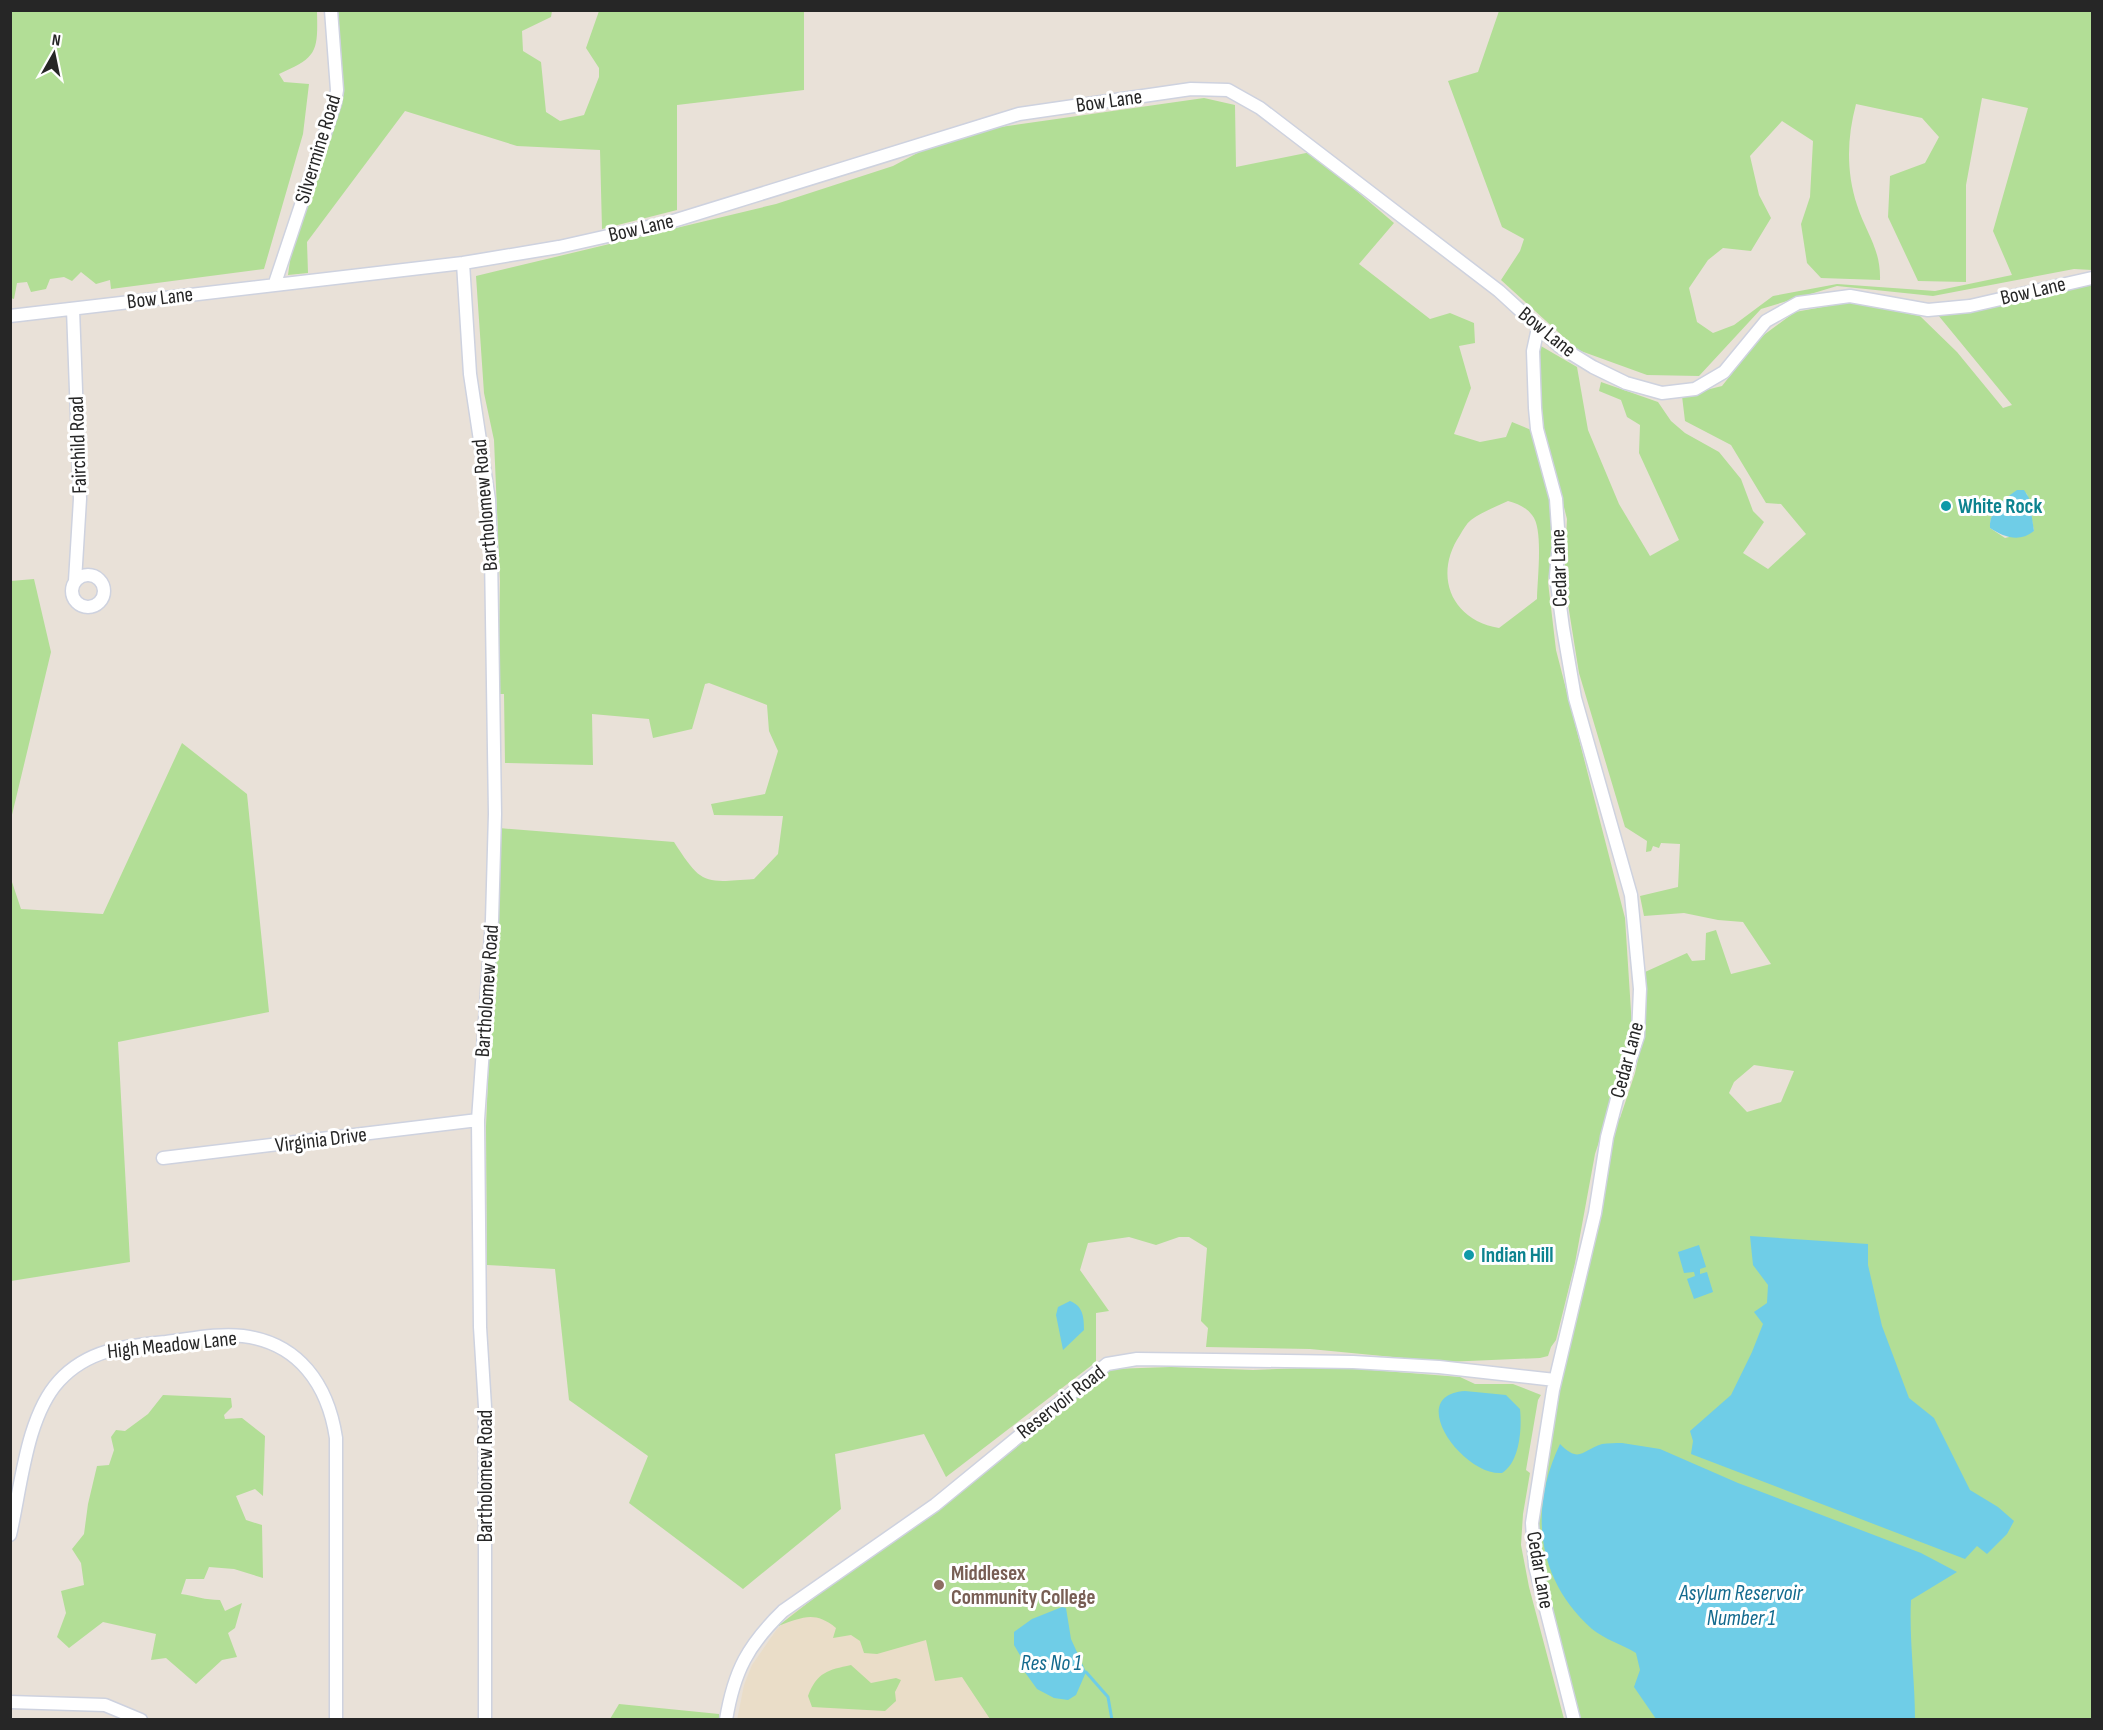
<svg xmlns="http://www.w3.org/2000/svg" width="2103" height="1730" font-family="'Sofia Sans Condensed',sans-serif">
<rect width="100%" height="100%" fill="#e9e1d8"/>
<path fill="#eaddc8" d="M953,1493l155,227h-371l7,-35 8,-20 25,-36 16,-16z"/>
<path fill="#b2de96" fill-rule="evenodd" d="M10,11h307c1,42 0,46 -38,63l5,8 25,2 -6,50 -39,135 -153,20 -1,-9 -14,4 -15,-12 -9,9 -8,-4 -14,2 -4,10 -15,3 -4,-10 -10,1 -3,16 -3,-1z
M338,11h214l-1,6 -29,14 1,20 18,11 5,50 14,9 24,-6 15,-38v-9l-13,-20 13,-37h205v79l-127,15v105l-75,19 -2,-79 -83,-4 -112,-35 -98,131 1,31 -20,2 3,-22 53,-160z
M1499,11h593v259l-18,-1 -141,27 -96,-10 -76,23 -62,67 -52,-1 -69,-25 -77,-70 19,-29 4,-12 -22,-12 -54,-146 30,-9zM1982,98l46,10 -35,123 19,44 -77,16 -98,-7 -64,12 -39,29 -21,8 -16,-11 -8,-34 19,-28 15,-12 28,3 20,-33 -12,-23 -9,-39 32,-35 31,20 -3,56 -9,27 6,39 14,15 59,2c1,-31 -14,-47 -23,-75 -11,-34 -10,-67 -1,-101l66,14 17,19 -14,26 -35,13 -2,41 30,64 48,1v-97z
M1204,98l31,7 1,62 75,-15 83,71 -35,41 71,55 20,-6 24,10 1,20 -16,3 12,42 -17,46 26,8 26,-5 6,-15 24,10 14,56 3,58 -5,36 8,68 69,268 7,109 -9,41 -28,86 -20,109 -19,77 -5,7 -3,9 -8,2 -95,4 -135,-13 -104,-2 2,-19 -7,-7 6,-73 -18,-11h-10l-23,8 -27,-8 -41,6 -8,27 29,41 -13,2v49l-150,115 -22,-43 -89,20 6,55 -98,80 -114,-86 19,-47 -79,-56 -14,-131 -68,-4 -1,-139 13,-298 175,14c28,43 29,41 80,37l24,-25 5,-38 -69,-1 -3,-11 54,-10 13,-43 -9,-20 -2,-26 -58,-22 -4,1 -13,45 -39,9 -4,-19 -57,-5 1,51 -88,-2 -1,-69h-6l2,-113 -6,-141 -10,-47 -8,-117 300,-72 117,-38 32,-17 69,-21zM1508,501c10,3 18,6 24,14 12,13 5,66 5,84l-38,29c-48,-8 -66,-53 -39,-93 3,-5 6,-11 11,-15 11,-8 24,-13 37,-19z
M2092,283v1436h-512l-45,-172 2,-32 15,-75 8,-57 57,-264 3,-1 15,-45 11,-51 -1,-50 42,-19 5,8 13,-1 1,-27 10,-3 15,44 40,-10 -28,-42 -25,-2 -34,-7 -40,3 -4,-20 38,-9 2,-43 -19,-1 -2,5 -6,-2 -2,5 -5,1 1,-11 -22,-14 -46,-154 -15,-94 3,-60 -24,-93 -9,-84 43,25 11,63 31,74 31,52 29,-16 -40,-87 1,-28 -13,-8 -6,-17 -22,-9 2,-9 57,20 13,19 14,12 34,19 22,27 12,32 11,11 -21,31 25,16 38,-35 -25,-30 -15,-1 -35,-58 -46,-24 -3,-25 40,-10 39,-49 34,-25 55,-10 70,14 37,36 46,56 9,-3 -74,-90zM2019,490l8,4 7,37 -29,7 -15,-10c-1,-18 14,-30 29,-38zM1754,1065l40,6 -13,31 -34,10 -18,-19 5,-11z
M34,579l17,73 -40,167v-238z
M182,743l65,51 22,218 -151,30 12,220 -119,19v-402l10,30 82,5z
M1171,1367l82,3 81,-3 126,10 15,7h38l28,11 -3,5 -12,70 4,3 -7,41 -2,31 8,42 35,132h-574l-28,-42 -27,4 -9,-41 -49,14 -13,-1 -4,-12 -9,-6 -18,3 3,-10c-22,-18 -34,-10 -58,-2l333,-257z
M163,1395l68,3 1,9 -8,8 1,4 17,-1 23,18 -2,60 -8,-7 -19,7 10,24 16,5 1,53 -29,-9 -25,-2 -5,12h-18l-5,15c14,2 24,6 39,6l5,11 17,-8 -7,25 -7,5 9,24 -15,3 -26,24 -30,-26 -15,2 5,-26 -53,-12 -34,26 -12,-11 9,-24 -5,-22 23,-6 -3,-22 -9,-14 12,-15 4,-30 9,-38 12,-1 5,-15 -3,-13 5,-7 9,1 23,-17z
M851,1665l20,18 25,-5 5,2 -6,12 1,9 -11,10 -73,-4 -4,-11c9,-24 20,-26 43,-31z
M619,1704l100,10v6l-109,-1z"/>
<path fill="#6fcde7" d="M2017,490h7l5,8 5,33c-15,12 -30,6 -44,-3 -1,-18 13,-28 27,-38z
M1750,1236l118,8v21l14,61 27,72 25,20 36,72 28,17 16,14 -7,13 -20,20 -10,-8 -12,13 -274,-105 2,-13 -3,-10 41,-36 21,-43 11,-28 -9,-12 13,-9 1,-18 -15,-20z
M1699,1245l7,22 -6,2v5l7,-2 6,20 -19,7 -7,-20 8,-3 -1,-4 -10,1 -6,-21z
M1070,1301c13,5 14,16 14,29l-21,20 -7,-35 2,-8z
M1465,1391l41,4 14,14c2,19 0,53 -18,64 -39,3 -98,-78 -37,-82z
M1622,1443l38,6 78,34 183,70 36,19 -46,28c-2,40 4,79 4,119h-259l-22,-32 6,-17 -4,-17c-13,-8 -32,-14 -44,-24 -56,-50 -63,-120 -32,-185 20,20 22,6 42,0 6,-1 14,-1 20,-1z
M1062,1607l4,1 5,31 15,33 -10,23 -8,5 -14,-2 -17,-9 -13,-18v-9l-10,-17v-13l18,-13z"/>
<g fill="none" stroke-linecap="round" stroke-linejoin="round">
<path stroke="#6fcde7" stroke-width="3" d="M1086,1672l22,25 4,23"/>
<g stroke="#ced2df" stroke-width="15">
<path id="minor" d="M463,263l7,111 19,126 2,53 4,261 -3,106 -14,200 2,207 5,80v313
M275,283l60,-180 2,-13 -6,-80
M73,309l7,190 -5,82
M10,316l453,-53 96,-16 111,-25 349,-108 172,-25 37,1 32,18 239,183 60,55 34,21 33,16 36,10 33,-4 29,-17 42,-51 32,-18 52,-7 78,14 42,-4 122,-28
M1538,328l-5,23 2,57 2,21 19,70 3,44 -3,33 7,52 12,70 56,197 9,94 -2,47 -21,63 -10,38 -12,76 -42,177 -21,133 3,43 39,154
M72 591a16 16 0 1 1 32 0a16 16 0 1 1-32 0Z
M163,1158l315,-38
M10,1535c11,-47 16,-118 49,-154 29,-32 67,-35 107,-39 25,-3 52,-9 77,-6 56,7 85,49 93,102v282
M10,1702l95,3 36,15
M726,1720c8,-49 22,-75 57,-109l152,-106 172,-141 30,-5 216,3 86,5 116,13"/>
</g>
<use href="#minor" stroke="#fff" stroke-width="12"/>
</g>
<g fill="#0f9aa8" stroke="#fff" stroke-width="2">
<circle cx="1946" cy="506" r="6"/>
<circle cx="1469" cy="1255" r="6"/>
</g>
<circle fill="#8d6e63" stroke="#fff" stroke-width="2" cx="939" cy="1585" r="6"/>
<g text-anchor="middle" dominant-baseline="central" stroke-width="6" stroke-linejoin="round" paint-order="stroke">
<g font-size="21" fill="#262626" stroke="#fff">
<text transform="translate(1109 101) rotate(-8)">Bow Lane</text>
<text transform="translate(318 149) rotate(-73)">Silvermine Road</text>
<text transform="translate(641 228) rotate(-13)">Bow Lane</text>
<text transform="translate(2033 291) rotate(-13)">Bow Lane</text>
<text transform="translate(160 298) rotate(-7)">Bow Lane</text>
<text transform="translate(1547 332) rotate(39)">Bow Lane</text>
<text transform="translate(78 445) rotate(-92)">Fairchild Road</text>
<text transform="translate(485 505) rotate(-95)">Bartholomew Road</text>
<text transform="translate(1559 568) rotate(-92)">Cedar Lane</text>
<text transform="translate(487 991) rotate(-86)">Bartholomew Road</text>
<text transform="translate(1627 1060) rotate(-75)">Cedar Lane</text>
<text transform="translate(321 1140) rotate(-7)">Virginia Drive</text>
<text transform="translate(172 1345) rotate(-6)">High Meadow Lane</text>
<text transform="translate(1061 1402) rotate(-38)">Reservoir Road</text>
<text transform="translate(485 1476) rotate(-90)">Bartholomew Road</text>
<text transform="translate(1540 1570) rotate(80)">Cedar Lane</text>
</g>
<g font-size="21" font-weight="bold" fill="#0d838f" stroke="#fff" text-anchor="start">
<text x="1958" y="506">White Rock</text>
<text x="1481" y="1255">Indian Hill</text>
</g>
<g font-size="21" font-weight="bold" fill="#785e54" stroke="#fff" text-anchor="start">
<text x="951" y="1573">Middlesex<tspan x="951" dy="24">Community College</tspan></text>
</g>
<g font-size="22" font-style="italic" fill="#136a8e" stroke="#fff">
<text x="1741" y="1593">Asylum Reservoir<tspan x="1741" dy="25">Number 1</tspan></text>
<text x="1051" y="1663">Res No 1</text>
</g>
</g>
<rect width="2103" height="1730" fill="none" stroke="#262626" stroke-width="24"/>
<g transform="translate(54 54) rotate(9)" stroke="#ffffff" stroke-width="4.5" paint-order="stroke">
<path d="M0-4.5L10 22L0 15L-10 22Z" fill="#262626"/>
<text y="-9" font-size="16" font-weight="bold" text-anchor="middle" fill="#262626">N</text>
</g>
</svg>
